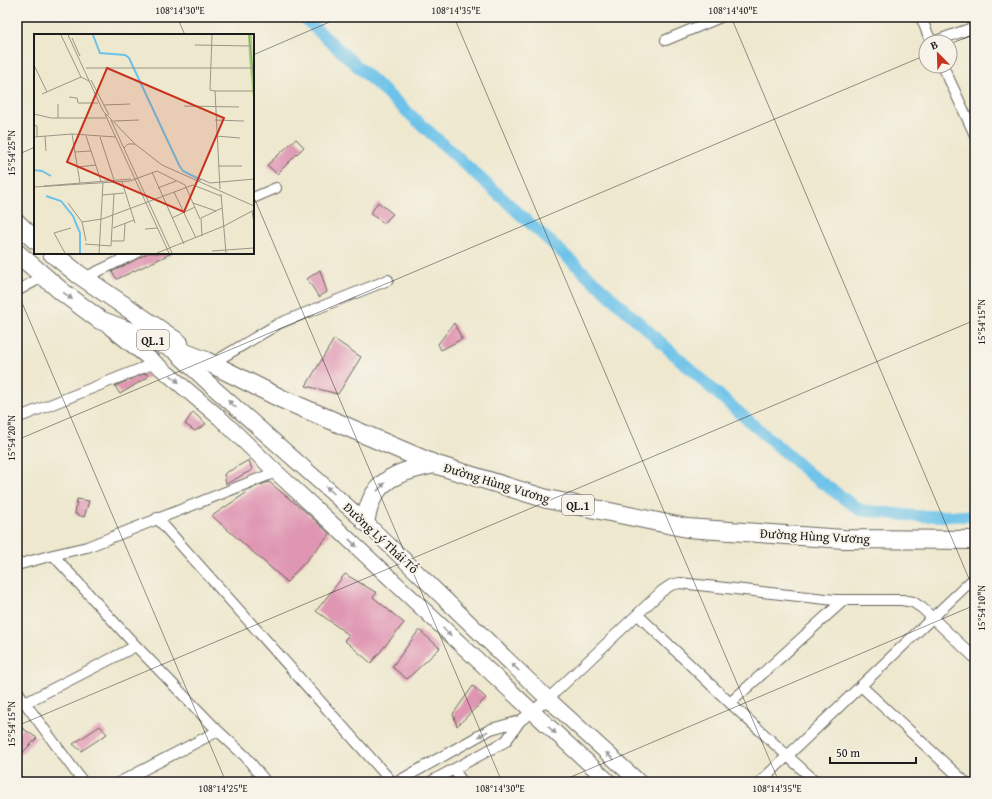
<svg xmlns="http://www.w3.org/2000/svg" width="992" height="799" font-family="'Gentium Book Plus',serif">
<rect width="100%" height="100%" fill="#f7f3e8"/>
<filter id="ink" filterUnits="userSpaceOnUse"><feTurbulence type="fractalNoise" baseFrequency=".025" numOctaves="2"/><feDisplacementMap in="SourceGraphic" scale="8" xChannelSelector="R" yChannelSelector="G"/><feConvolveMatrix kernelMatrix="1 2 1 2 8 2 1 2 1" color-interpolation-filters="sRGB"/></filter>
<filter id="wash" filterUnits="userSpaceOnUse"><feTurbulence type="fractalNoise" baseFrequency=".012" numOctaves="4" result="noise"/><feDisplacementMap in="SourceGraphic" scale="16" xChannelSelector="R" yChannelSelector="G"/><feGaussianBlur stdDeviation="0.9" result="paint"/><feColorMatrix in="noise" values="0 0 0 0 0 0 0 0 0 0 0 0 0 0 0 0 0 1.4 0 .05"/><feComposite in="paint" operator="in"/></filter>
<g filter="url(#wash)">
<rect width="100%" height="100%" fill="#eee8cf"/>
<g fill="none" stroke-linecap="round" stroke-linejoin="round">
<path stroke="#6cc2e9" stroke-width="12" d="M303,17l417,379 91,79 49,35 55,6h60"/>
</g>
<g id="blocks">
<path fill="#df96b2" d="M296,139l8,8 -27,27 -10,-9z
M378,202l15,12 -9,9 -14,-9z
M148,253h24l-55,26 -5,-7z
M320,270l7,22 -8,5 -12,-18z
M454,323l8,16 -21,11 -3,-6z
M334,339l27,18 -23,37 -32,-8z
M146,373l2,4 -28,17 -5,-8z
M193,412l13,12 -11,7 -10,-7z
M249,460l3,10 -26,14 -2,-10z
M269,482l32,26 29,26 -43,48 -75,-66 43,-29z
M77,499l12,2 -5,16 -9,-3z
M345,574l32,19 -4,4 31,26 -33,40 -27,-23 5,-5 -33,-24z
M419,630l21,18 -33,31 -15,-12z
M473,686l13,12 -29,28 -4,-12z
M100,726l7,8 -26,17 -8,-7z
M22,728l15,10 -20,20v-22z"/>
</g>
</g>
<g filter="url(#ink)">
<use href="#blocks" fill-opacity="0" stroke="#66635b" stroke-width="1"/>
<g fill="none" stroke-linecap="round" stroke-linejoin="round">
<g stroke="#66635b" stroke-width="12">
<path id="street" d="M921,17l10,25
M666,40l55,-23
M933,42l42,-15
M943,66l32,69
M253,198l23,-10
M84,278l52,-25
M17,291l27,-15
M211,364l67,-40 110,-44
M17,418l138,-55
M157,518l235,264
M53,555l83,91 82,85 27,25 21,26
M17,565l36,-10 34,-8 189,-75
M638,615l92,88 86,79
M861,686l104,96
M17,690l8,13 58,79
M25,703l111,-57
M730,703l114,-103
M454,769l8,13
M120,782l98,-51
M397,782l94,-53 29,-8
M430,782l76,-41 14,-20 28,-22 114,-108 9,-6 9,-2 155,17h67l11,2 9,6 53,50
M760,782l211,-201 4,-2"/>
</g>
<g stroke="#66635b" stroke-width="17">
<path id="primary" d="M111,328l44,35 65,55 56,54 52,48 205,192 76,70
M173,350l42,39 150,133 183,177 91,83"/>
</g>
<g stroke="#66635b" stroke-width="20">
<path id="highway" d="M17,223l18,17
M17,253l44,38 39,29 106,41 76,38 152,65 113,35 140,29 157,11 131,1
M52,253l26,21 101,69
M365,522c2,-9 4,-19 9,-27 12,-21 38,-26 60,-31"/>
</g>
<use href="#street" stroke="#fff" stroke-width="10"/>
<use href="#primary" stroke="#fff" stroke-width="15"/>
<use href="#highway" stroke="#fff" stroke-width="18"/>
</g>
<defs><path id="oneway-solid" d="M-6-.8H1V-3.2L6.5 0L1 3.2V.8H-6Z"/></defs>
<g fill="#999">
<use href="#oneway-solid" transform="translate(68 296) rotate(37)"/>
<use href="#oneway-solid" transform="translate(175 379) rotate(40)"/>
<use href="#oneway-solid" transform="translate(232 404) rotate(-138)"/>
<use href="#oneway-solid" transform="translate(381 487) rotate(-47)"/>
<use href="#oneway-solid" transform="translate(330 490) rotate(-138)"/>
<use href="#oneway-solid" transform="translate(353 543) rotate(43)"/>
<use href="#oneway-solid" transform="translate(447 632) rotate(43)"/>
<use href="#oneway-solid" transform="translate(515 667) rotate(-136)"/>
<use href="#oneway-solid" transform="translate(552 730) rotate(42)"/>
<use href="#oneway-solid" transform="translate(483 734) rotate(151)"/>
<use href="#oneway-solid" transform="translate(610 756) rotate(-138)"/>
</g>
</g>
<path fill="none" stroke="#1c1c1c" stroke-width="1" stroke-opacity="0.45" d="M177,17l8,18M454,17l325,765M731,17l244,576M950,44l25,-10M253,55l88,-38M17,155l18,-8M253,195l249,587M17,291l209,491M17,440l909,-385M17,726l958,-406M559,782l416,-177"/>
<g text-anchor="middle" dominant-baseline="central" stroke-width="4" stroke-linejoin="round" paint-order="stroke">
<g fill="#f7f3e8" stroke="#5e5c59" stroke-width="1">
<rect x="137" y="330" width="32" height="20" rx="3"/>
<rect x="562" y="495" width="32" height="20" rx="3"/>
</g>
<g font-size="12" font-weight="bold" fill="#1c1c1c">
<text x="153" y="340">QL.1</text>
<text x="578" y="505">QL.1</text>
</g>
<g font-size="13" fill="#1c1c1c" stroke="#f7f3e8">
<text transform="translate(497 483) rotate(17)">Đường Hùng Vương</text>
<text transform="translate(815 536) rotate(3)">Đường Hùng Vương</text>
<text transform="translate(381 538) rotate(43)">Đường Lý Thái Tổ</text>
</g>
</g>
<g transform="translate(34 34)">
<rect width="220" height="220" fill="#eee8cf"/>
<path d="M214,1h4l2,73 -5,-50z" fill="#a7d07c"/>
<path fill="none" stroke="#6cc2e9" stroke-width="2" d="M59,1l7,18 25,2 4,3 50,107 4,6 18,9M0,136l8,1 9,5M12,162l15,5 12,15 7,17v20"/>
<path fill="none" stroke="#9a9687" stroke-width="1" d="M27,1l20,42 8,4M34,1l35,76 32,33 27,21 92,41M178,1l-2,55 5,1M215,1l5,47M38,4l8,18M161,11l56,1M0,31l13,27M52,34h167M57,46l18,35M8,60l39,-17M35,63l8,1 1,5h20M70,71l26,-1M150,72l55,1M0,80l17,4h55M71,80l64,139M24,84v-14M77,86l61,133M181,86l29,1M80,87l25,-1M0,91l3,1v11M38,100l8,49M11,102l1,15M52,102l15,45M182,102l24,2M0,103l38,-3 44,3M66,103l14,43M90,114l4,-4h7M41,118l16,-1M184,132h24M44,133l18,-2M118,138l32,72M165,147l2,-2 9,4 44,-4M88,148l13,41M10,152l87,-7M0,153l96,-6 27,-10 28,14 15,34M124,154l18,-7M186,155l-5,-98h39M140,158l22,46M187,160l5,59M68,161l22,-2M34,169l14,19 4,19M159,169l23,8M218,177l2,12M138,184l23,-11M48,188l20,-3 91,-34 28,11M79,194l21,-8M111,195l12,-1M168,202l-1,-18 21,-10M78,207h12l1,-18M51,210l26,2 3,-52M178,217l42,-3M31,219l-11,-20 17,-5M65,219l4,-70M123,219l67,-27 30,-16"/>
<path fill="#c8321e" fill-opacity="0.15" stroke="#c8321e" stroke-width="2" d="M73,34l117,50 -40,94 -117,-50z"/>
<rect width="220" height="220" fill="none" stroke="#1c1c1c" stroke-width="2"/>
</g>
<rect width="992" height="799" fill="none" stroke="#f7f3e8" stroke-width="44"/>
<g transform="translate(938 54) rotate(337)"><circle r="19" fill="#f7f3e8" stroke="#9f9d96"/>
<path d="M0-3L7 15L0 10L-7 15Z" fill="#c8321e"/>
<text y="-6" font-size="11" font-weight="bold" text-anchor="middle" fill="#1c1c1c">B</text>
</g>
<path d="M830 757v6h86v-6" fill="none" stroke="#1c1c1c" stroke-width="2"/>
<text x="836" y="757" font-size="12" fill="#1c1c1c" stroke="#f7f3e8" stroke-width="3" paint-order="stroke">50 m</text>
<rect x="22" y="22" width="948" height="755" fill="none" stroke="#1c1c1c" stroke-width="1.5"/>
<g font-size="10" text-anchor="middle" fill="#1c1c1c">
<text x="180" y="14">108°14'30"E</text>
<text x="456" y="14">108°14'35"E</text>
<text x="733" y="14">108°14'40"E</text>
<text transform="translate(11 153) rotate(-90)" y="4">15°54'25"N</text>
<text transform="translate(981 322) rotate(-90)" y="4">15°54'15"N</text>
<text transform="translate(11 438) rotate(-90)" y="4">15°54'20"N</text>
<text transform="translate(981 608) rotate(-90)" y="4">15°54'10"N</text>
<text transform="translate(11 724) rotate(-90)" y="4">15°54'15"N</text>
<text x="223" y="792">108°14'25"E</text>
<text x="500" y="792">108°14'30"E</text>
<text x="777" y="792">108°14'35"E</text>
</g>
</svg>
